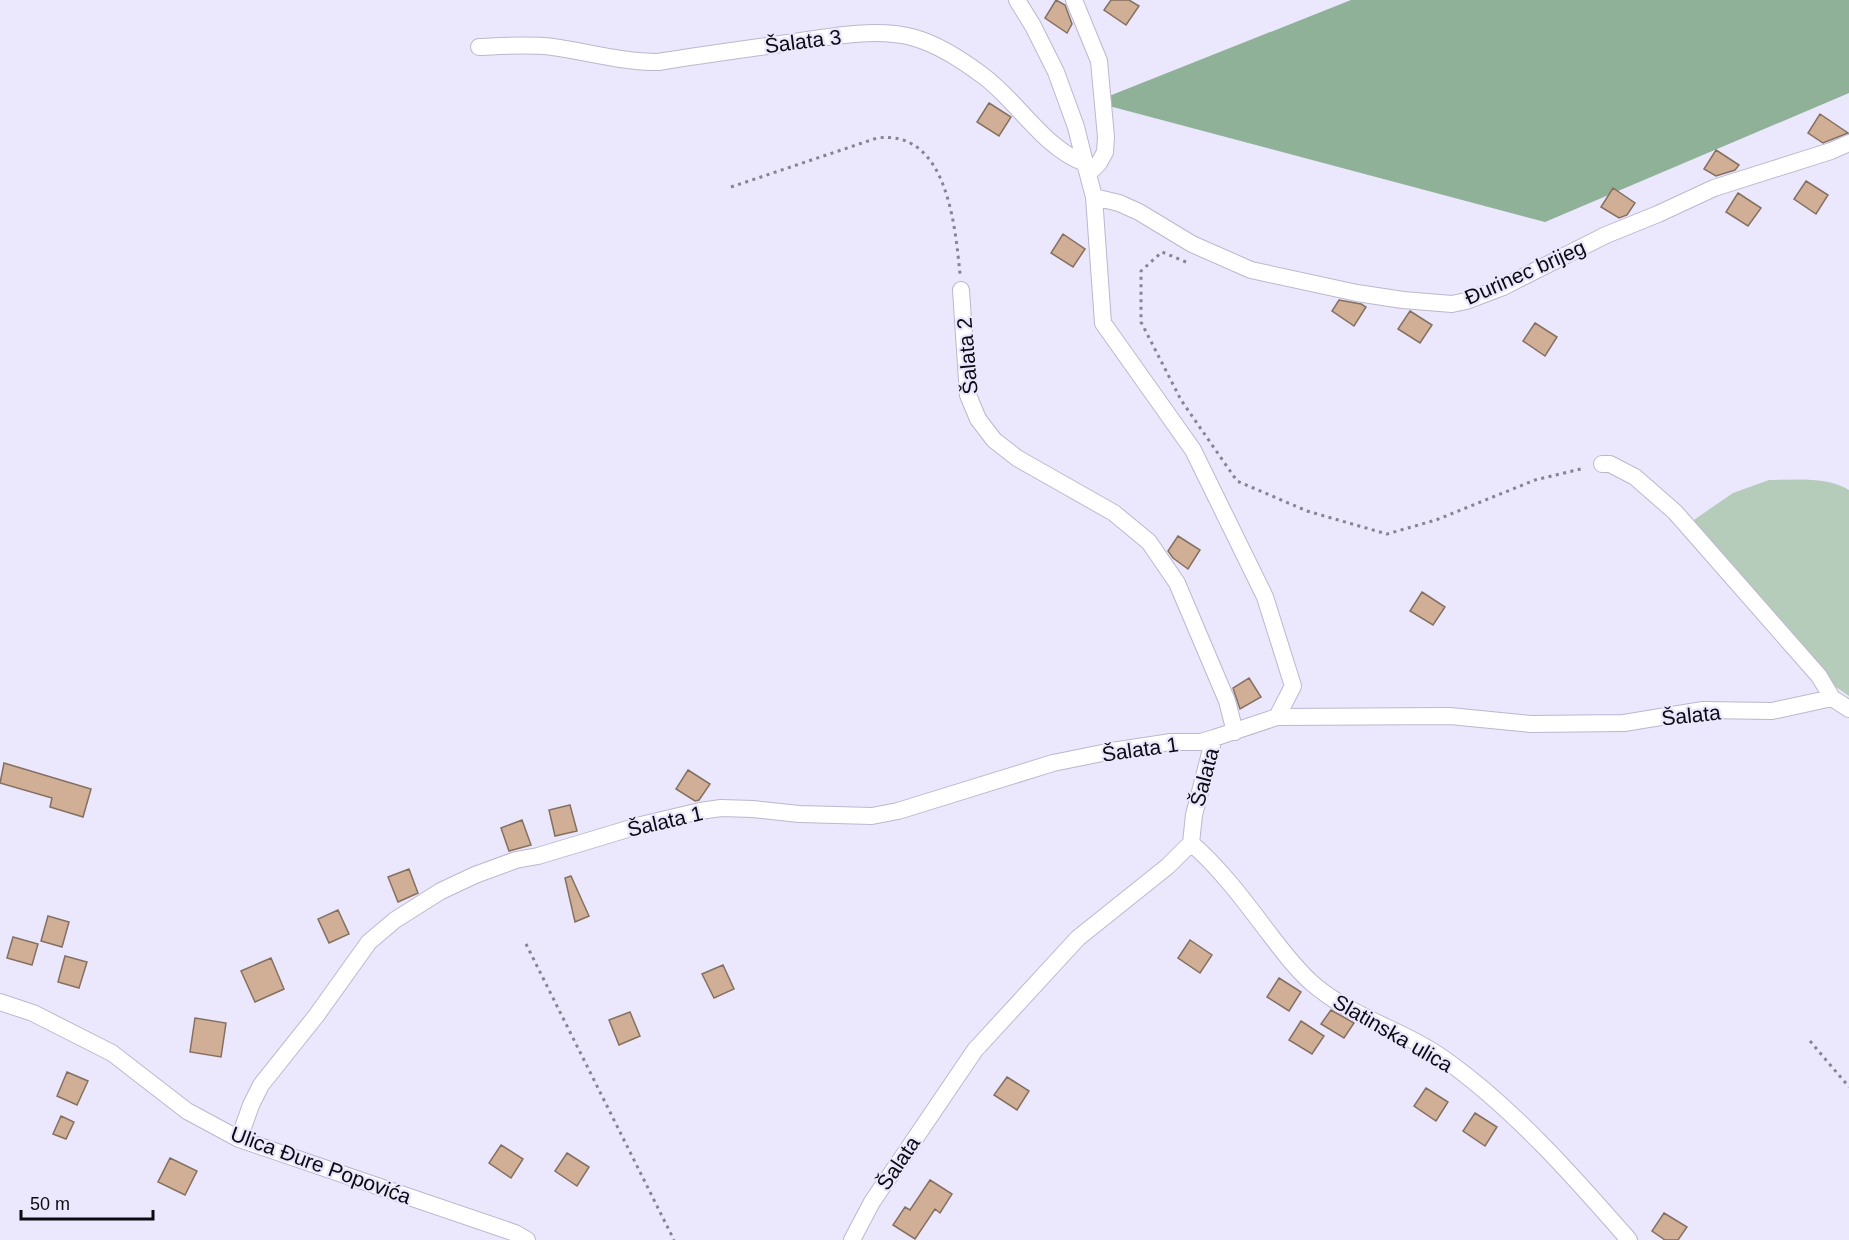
<svg xmlns="http://www.w3.org/2000/svg" width="1849" height="1240" font-family="Arial,sans-serif">
<rect width="100%" height="100%" fill="#ebe7fc"/>
<path fill="#b5ccba" d="M1769,480c25,0 58,-4 80,10v206l-13,-9 -148,-163 45,-31z"/>
<path fill="#8fb197" d="M1351,0h498v93l-304,129 -451,-120z"/>
<path fill="#d0af96" stroke="#847061" stroke-width="1.5" d="M1056,0l9,5 7,19 -5,9 -22,-15z
M1111,0h18l10,6 -13,19 -22,-15z
M989,103l22,14 -12,19 -22,-14z
M1820,114l28,19 -25,10 -15,-10z
M1716,150l23,15 -4,5 -19,6 -12,-7z
M1806,181l22,14 -12,19 -22,-15z
M1613,188l22,15 -8,12 -8,3 -18,-11z
M1738,193l23,15 -13,18 -22,-14z
M1063,234l22,15 -12,18 -22,-14z
M1339,300l22,4 5,3 -12,19 -22,-15z
M1410,311l22,14 -12,18 -22,-14z
M1535,323l22,14 -12,19 -22,-15z
M1178,536l22,14 -12,19 -15,-11 -5,-7z
M1422,592l23,15 -12,18 -23,-14z
M1249,678l12,19 -21,12 -7,-21z
M4,763l87,26 -8,28 -33,-10 2,-9 -52,-15z
M688,770l22,14 -11,16 -4,1 -19,-12z
M570,805l7,26 -22,5 -6,-26z
M522,820l9,25 -22,6 -8,-23z
M409,869l9,24 -20,9 -10,-25z
M571,876l18,40 -14,6 -10,-44z
M338,910l11,24 -20,9 -11,-24z
M48,916l21,6 -7,25 -21,-6z
M13,937l25,7 -6,21 -25,-7z
M1190,940l22,15 -12,18 -22,-15z
M65,956l22,6 -8,26 -21,-6z
M271,958l13,31 -29,13 -14,-31z
M723,965l11,24 -20,9 -12,-24z
M1279,978l22,14 -12,19 -22,-14z
M1331,1010l23,13 -10,15 -23,-14z
M630,1012l10,24 -21,9 -10,-25z
M195,1018l31,5 -5,34 -31,-5z
M1301,1021l23,15 -12,18 -23,-14z
M67,1072l21,9 -11,24 -20,-9z
M1007,1077l22,14 -12,19 -23,-15z
M1426,1088l22,14 -12,19 -22,-15z
M1475,1113l22,14 -12,19 -22,-15z
M61,1116l13,6 -8,17 -13,-5z
M501,1145l22,14 -12,19 -22,-15z
M567,1153l22,14 -12,19 -22,-15z
M170,1158l27,13 -12,24 -27,-13z
M930,1180l22,14 -12,19 -5,-4 -20,30 -22,-14 12,-18 5,3z
M1664,1213l23,14 -9,13h-13l-13,-9z"/>
<g fill="none" stroke-linecap="round" stroke-linejoin="round">
<g stroke="#bcb7cf" stroke-width="18">
<path id="minor" d="M1017,0l16,26 23,46 20,55 9,36 9,34 9,126 90,127 72,147 28,89 -16,31
M1074,0l25,61 7,76 -1,15 -6,11 -11,11
M479,47c24,-1 49,-3 74,0 35,5 69,15 105,15 43,-7 87,-13 130,-19 38,-6 90,-16 127,-5 24,7 47,22 67,37 35,25 62,74 103,88
M1094,197l25,6 20,9 53,32 59,26 106,23 46,7 49,4 14,-3 37,-14 103,-52 52,-21 56,-26 117,-37 18,-8
M961,290l7,105 10,24 16,21 23,18 97,55 35,29 28,41 50,118 8,31
M1602,464h8l25,13 40,35 144,164 13,22 17,11
M1191,843c31,27 55,60 80,93 13,17 26,34 42,48 41,35 92,46 134,77 67,48 128,117 182,179
M0,1002l33,11 79,40 75,58 52,28 276,94 12,7
M239,1139l12,-34 10,-20 55,-69 53,-74 26,-22 46,-29 34,-16 41,-15 22,-4 103,-31 59,-14 21,-3 32,1 46,5 73,2 26,-5 155,-48 59,-12 59,-9h30l13,-4
M852,1240l20,-38 103,-152 103,-112 90,-72 23,-23 3,-28 20,-77 63,-21 173,-1 81,8 93,-1 79,-13 69,1 60,-13"/>
</g>
<path stroke="#868392" stroke-width="3" stroke-dasharray="3 4.5" stroke-linecap="butt" d="M731,187l146,-49c70,-9 78,87 83,136
M1186,262l-24,-10 -21,19v51l40,78 56,81 70,30 80,23 49,-14 99,-40 50,-12
M526,944l148,296
M1810,1041l39,46"/>
<use href="#minor" stroke="#fff" stroke-width="16"/>
</g>
<g text-anchor="middle" dominant-baseline="central" stroke-width="4.5" stroke-linejoin="round" paint-order="stroke">
<g font-size="21" fill="#0c0a12" stroke="#ebe7fc">
<text transform="translate(803 41) rotate(-7)">Šalata 3</text>
<text transform="translate(1525 272) rotate(-24)">Đurinec brijeg</text>
<text transform="translate(967 356) rotate(-95)">Šalata 2</text>
<text transform="translate(1691 715) rotate(-6)">Šalata</text>
<text transform="translate(1140 749) rotate(-8)">Šalata 1</text>
<text transform="translate(1204 777) rotate(-75)">Šalata</text>
<text transform="translate(665 821) rotate(-13)">Šalata 1</text>
<text transform="translate(1393 1033) rotate(30)">Slatinska ulica</text>
<text transform="translate(898 1163) rotate(-56)">Šalata</text>
<text transform="translate(321 1165) rotate(20)">Ulica Đure Popovića</text>
</g>
</g>
<path d="M21 1210v9h132v-9" fill="none" stroke="#0c0a12" stroke-width="3"/>
<text x="30" y="1210" font-size="18" fill="#0c0a12" stroke="#ebe7fc" stroke-width="4.5" paint-order="stroke">50 m</text>
</svg>
